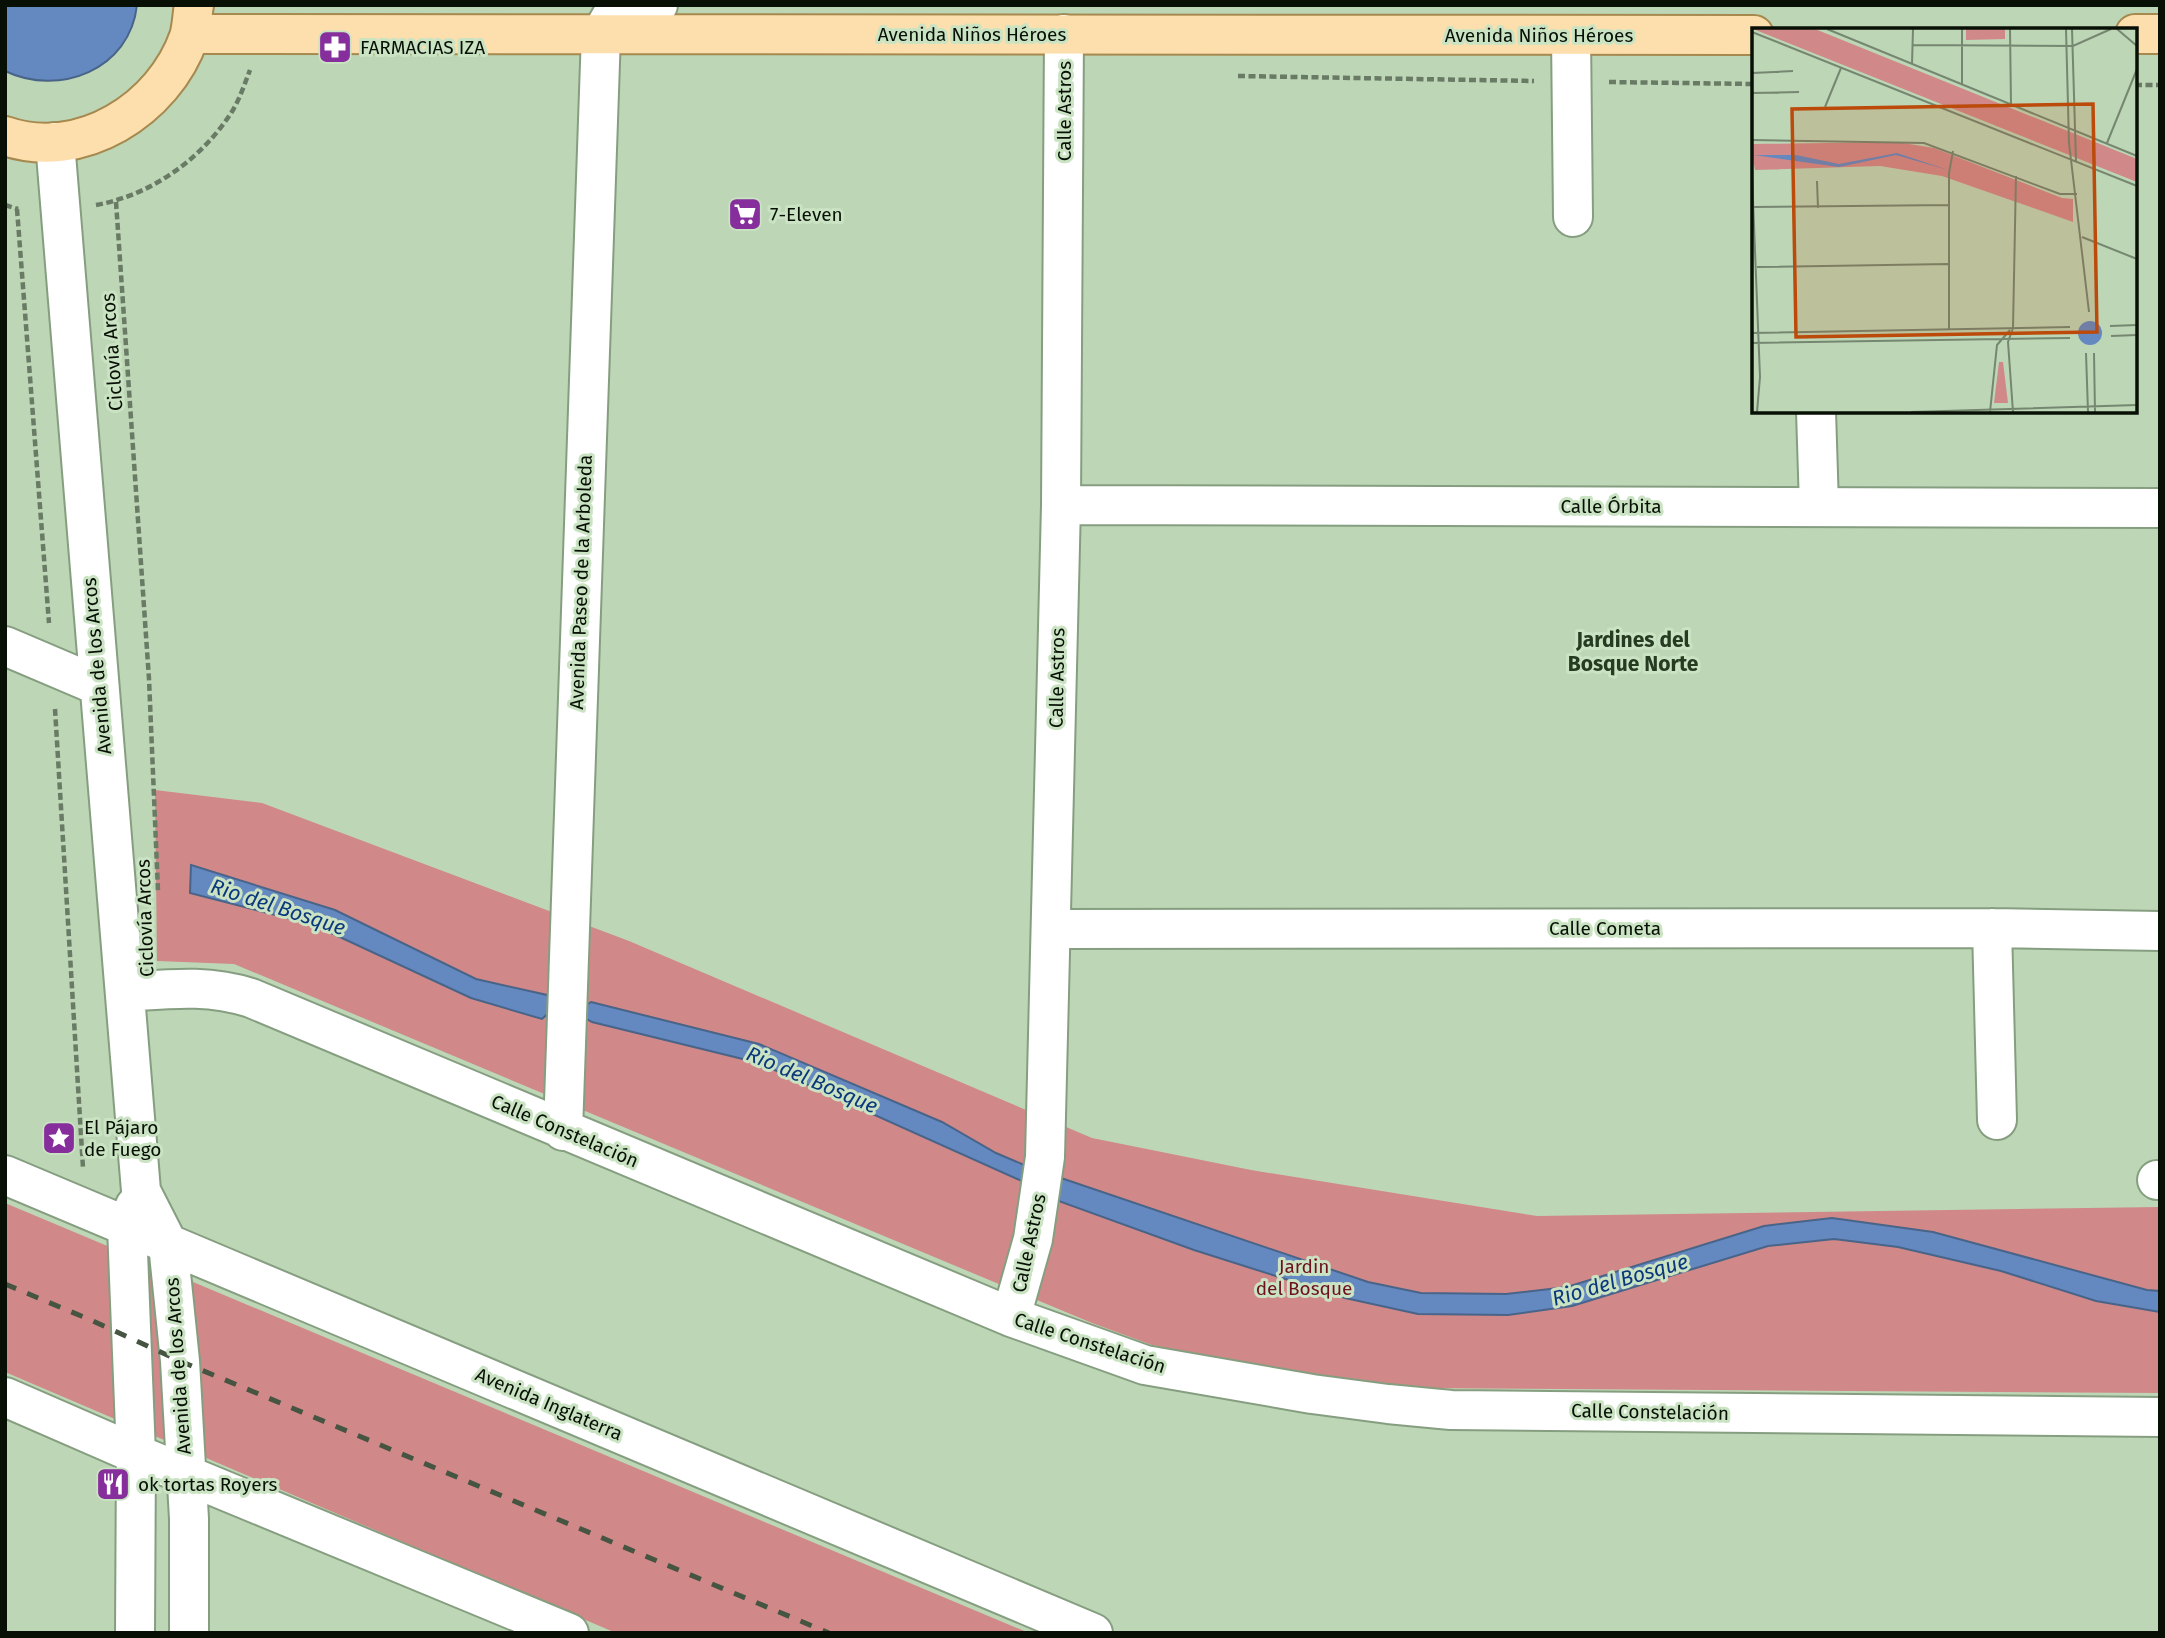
<svg xmlns="http://www.w3.org/2000/svg" width="2165" height="1638" font-family="'Fira Sans',sans-serif">
<rect width="100%" height="100%" fill="#bdd6b6"/>
<path fill="#d18888" d="M155,790l107,13 367,138 463,197 159,32 286,46 623,-9v186l-743,-5 -131,-15 -134,-28 -60,-22 -858,-359 -77,-3z
M5,1203l1024,430h-413l-611,-261z"/>
<path fill="#6488c0" stroke="#486488" stroke-width="2" d="M5,5h132c-7,65 -78,92 -132,66z
M191,865l144,45 141,69 71,16 7,13 -12,11 -71,-21 -157,-73 -124,-32z
M591,1002l168,42 183,78 54,31 40,17 -1,17 -276,-124 -167,-41 -17,-10z
M1061,1178l307,104 53,11 85,1 61,-7 197,-61 68,-8 101,14 214,58 13,1v21l-64,-11 -95,-30 -103,-24 -64,-8 -66,7 -196,60 -64,9 -90,-1 -73,-16 -151,-48 -141,-51z"/>
<g fill="none" stroke-linecap="round" stroke-linejoin="round">
<g stroke="#869e80" stroke-width="42">
<path id="minor" d="M601,34l53,-25 4,-4
M1571,35l2,182
M55,142l86,1049 27,53 12,117 9,158v114
M1816,411l3,95
M1061,505l1099,3
M5,646l94,40
M1992,928l5,192
M1051,929l941,-1 168,3
M125,992c45,-3 82,-8 126,6l760,319 134,48 167,29 76,10 63,6 709,7
M563,1131l38,-1097 17,-29
M5,1175l1088,458
M2157,1180h3
M1011,1317l22,-78 12,-82 16,-652 3,-471
M5,1397l131,57 433,179
M135,1633l1,-179 -9,-227 8,-21"/>
</g>
<g stroke="#a6894f" stroke-width="42">
<path id="major" d="M190,34l1564,1
M2135,34h25
M5,136c76,26 159,-27 184,-99 3,-10 3,-21 5,-32"/>
</g>
<path stroke="#697b65" stroke-width="4.5" stroke-dasharray="7 3.5" stroke-linecap="butt" d="M1238,76l296,5
M1609,82l145,2
M2135,85h25
M116,202l33,477 9,212
M5,205l13,4
M96,205c56,-10 107,-47 137,-95 7,-12 12,-27 17,-40
M17,209l32,414
M55,709l28,459"/>
<use href="#minor" stroke="#fff" stroke-width="38"/>
<use href="#major" stroke="#fddfad" stroke-width="38"/>
<path stroke="#465442" stroke-width="5" stroke-dasharray="12 12" stroke-linecap="butt" d="M5,1284l88,37 87,40 649,272"/>
</g>
<defs>
<g id="pharmacy-square" transform="scale(1.75)"><rect x="-9" y="-9" width="18" height="18" rx="4" fill="#862e9b" stroke="#cae3c3"/><path d="M-2-6h4v4h4v4h-4v4h-4v-4h-4v-4h4Z" fill="#fff"/></g>
<g id="supermarket-square" transform="scale(1.75)"><rect x="-9" y="-9" width="18" height="18" rx="4" fill="#862e9b" stroke="#cae3c3"/><path d="M-6-5.5h2.5l.6 2H6L4.5 2H-2.5L-4.4-4H-6ZM-1.5 3.2a1.3 1.3 0 1 0 .1 0ZM3 3.2a1.3 1.3 0 1 0 .1 0Z" fill="#fff"/></g>
<g id="sight-square" transform="scale(1.75)"><rect x="-9" y="-9" width="18" height="18" rx="4" fill="#862e9b" stroke="#cae3c3"/><path d="M0-6L1.8-2.2L6-1.7L2.9 1.2L3.7 5.4L0 3.3L-3.7 5.4L-2.9 1.2L-6-1.7L-1.8-2.2Z" fill="#fff"/></g>
<g id="restaurant-square" transform="scale(1.75)"><rect x="-9" y="-9" width="18" height="18" rx="4" fill="#862e9b" stroke="#cae3c3"/><path d="M-5-6h1v4h1v-4h1v4h1v-4h1v5L-1.5 .5V6h-2V.5L-5-1ZM5-6V6H3V1.5H1.5Q1.5-4 5-6Z" fill="#fff"/></g>
</defs>
<g fill-rule="evenodd">
<use href="#pharmacy-square" x="335" y="47"/>
<use href="#supermarket-square" x="745" y="214"/>
<use href="#sight-square" x="59" y="1138"/>
<use href="#restaurant-square" x="113" y="1484"/>
</g>
<g text-anchor="middle" dominant-baseline="central" stroke-width="6" stroke-linejoin="round" paint-order="stroke">
<g font-size="19" fill="#081006" stroke="#cae3c3">
<text x="972" y="34">Avenida Niños Héroes</text>
<text x="1539" y="35">Avenida Niños Héroes</text>
<text transform="translate(1064 111) rotate(-90)">Calle Astros</text>
<text transform="translate(112 352) rotate(-94)">Ciclovía Arcos</text>
<text x="1611" y="506">Calle Órbita</text>
<text transform="translate(581 582) rotate(-88)">Avenida Paseo de la Arboleda</text>
<text transform="translate(97 666) rotate(-95)">Avenida de los Arcos</text>
<text transform="translate(1057 678) rotate(-89)">Calle Astros</text>
<text transform="translate(145 918) rotate(-92)">Ciclovía Arcos</text>
<text x="1605" y="928">Calle Cometa</text>
<text transform="translate(565 1131) rotate(23)">Calle Constelación</text>
<text transform="translate(1029 1243) rotate(-78)">Calle Astros</text>
<text transform="translate(1090 1343) rotate(18)">Calle Constelación</text>
<text transform="translate(178 1366) rotate(-94)">Avenida de los Arcos</text>
<text transform="translate(549 1404) rotate(23)">Avenida Inglaterra</text>
<text transform="translate(1650 1412) rotate(1)">Calle Constelación</text>
</g>
<g font-size="19" fill="#081006" stroke="#cae3c3" text-anchor="start">
<text x="360" y="47">FARMACIAS IZA</text>
<text x="770" y="214">7-Eleven</text>
<text x="84" y="1127">El Pájaro<tspan x="84" dy="22">de Fuego</tspan></text>
<text x="138" y="1484">ok tortas Royers</text>
</g>
<g font-size="19" fill="#6d101f" stroke="#cae3c3">
<text x="1304" y="1266">Jardin<tspan x="1304" dy="22">del Bosque</tspan></text>
</g>
<g font-size="21" font-weight="bold" fill="#263b21" stroke="#cae3c3">
<text x="1633" y="640">Jardines del<tspan x="1633" dy="24">Bosque Norte</tspan></text>
</g>
<g font-size="21" font-style="italic" fill="#0b387c" stroke="#cae3c3">
<text transform="translate(278 907) rotate(18)">Rio del Bosque</text>
<text transform="translate(812 1080) rotate(23)">Rio del Bosque</text>
<text transform="translate(1620 1280) rotate(-16)">Rio del Bosque</text>
</g>
</g>
<g transform="translate(1752 28)">
<rect width="385" height="385" fill="#bdd6b6"/>
<path d="M1,1h62l322,130v23zM214,1h39v10l-39,1zM145,114l37,6 128,50 11,1v23l-131,-46 -62,-10 -125,4 -3,-17v-9zM247,334h4l5,41h-14z" fill="#d18888"/>
<path d="M145,125l51,17 -52,-15 -57,12 -85,-12h42l43,9zM326 305a12 12 0 1 1 24 0a12 12 0 1 1-24 0Z" fill="#6488c0"/>
<path fill="none" stroke="#758770" stroke-width="2" d="M75,1l310,127M210,1v56M258,1l1,76M314,1l3,114 20,169M320,1l4,133M365,1l20,17M0,4l385,154M161,17l160,1 38,-17M160,36l1,-35M0,45l41,-2M0,65l47,-1M73,79l16,-39M0,112l172,3 136,51h17M355,115l30,-74M0,147l8,202 -3,35M65,153l1,27M2,179l195,-2M330,209l55,22M5,239l191,-3M358,298l27,-1M197,301v-156l4,-22M0,305l318,-6M359,308l26,-1M0,315l318,-5M334,325l2,59M342,325l1,59M159,384l226,-7M238,384l7,-67 13,-15M261,384l-5,-70 5,-14 3,-152"/>
<path fill="#bb4a0b" fill-opacity="0.15" stroke="#bb4a0b" stroke-width="3.5" d="M341,76l4,228 -301,5 -4,-228z"/>
<rect width="385" height="385" fill="none" stroke="#081006" stroke-width="3.5"/>
</g>
<rect width="2165" height="1638" fill="none" stroke="#081006" stroke-width="14"/>
</svg>
